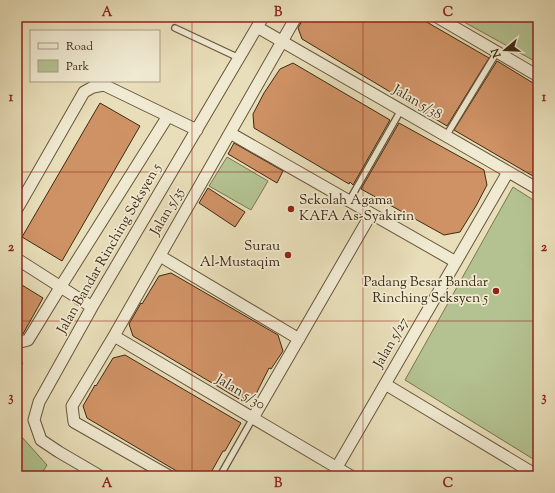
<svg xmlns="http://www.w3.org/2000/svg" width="555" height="493" font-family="'Sorts Mill Goudy',serif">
<rect width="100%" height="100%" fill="#e8deb9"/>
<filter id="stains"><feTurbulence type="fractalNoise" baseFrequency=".005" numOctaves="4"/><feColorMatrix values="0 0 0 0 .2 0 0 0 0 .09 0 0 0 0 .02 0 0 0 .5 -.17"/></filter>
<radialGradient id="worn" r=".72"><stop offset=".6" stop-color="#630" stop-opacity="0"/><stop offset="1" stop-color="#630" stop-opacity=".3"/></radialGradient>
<path fill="#b4c291" stroke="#797652" d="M455,17h83v46z
M227,157l41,24 -17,29 -42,-24z
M513,187l25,16v259l-133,-82z
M17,359l6,4 -5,7 3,66 26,29 -7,11h-23z"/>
<path fill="#cf9265" stroke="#3e2a13" d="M304,17h114l71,41 -42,68 -145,-87 -4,-11z
M497,61l41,25v93l-84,-49z
M293,63l97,57 -37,65 -3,-3 -1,2 -95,-56 -1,-14 11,-21 16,-24z
M100,103l40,23 -78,135 -40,-24z
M399,123l85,47 3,15 -11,21 -16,26 -16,3 -83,-46z
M234,143l49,28 -6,12 -49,-29z
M208,188l37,24 -10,15 -36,-24z
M171,273l107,62 5,16 -12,18 -2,-1 -14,28 -16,3 -106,-63 -4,-12 12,-21 1,1 17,-28z
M17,282l26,16 -20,36 -6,2z
M125,355l116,68 -16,28h-2l-14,25h-24l-98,-58 -4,-12 12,-21 1,1 17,-28z"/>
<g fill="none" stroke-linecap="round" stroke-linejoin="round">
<g stroke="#68573c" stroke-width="8">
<path id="lane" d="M175,28l64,30
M446,136l51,-84
M349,201l52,-91
M220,476l33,-58"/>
</g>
<g stroke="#68573c" stroke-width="13">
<path id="street" d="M437,17l101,59
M257,27l281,162
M168,116l29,14
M230,133l226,129
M17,209l67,-117 9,-5 11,-2 64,31 -107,170 -33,54 -11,3
M160,256l139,83
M17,259l75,48
M114,336l237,140
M385,384l153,92
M253,418l118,-204
M337,467l171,-295
M100,476l-41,-24 -18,-12 -7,-20 5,-18 53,-95 171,-290
M169,476l-95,-54 -2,-16 42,-70 182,-319"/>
</g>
<use href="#lane" stroke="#f0ead2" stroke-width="5.5"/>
<use href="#street" stroke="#f0ead2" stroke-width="11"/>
</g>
<path fill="none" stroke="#8f2418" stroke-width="1" stroke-opacity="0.55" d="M192,17v459M363,17v459M17,172h521M17,321h521"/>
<g fill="#8f2418" stroke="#f0ead2" stroke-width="1.5">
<circle cx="291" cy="209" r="4"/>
<circle cx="288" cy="255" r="4"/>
<circle cx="496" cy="291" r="4"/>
</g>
<g text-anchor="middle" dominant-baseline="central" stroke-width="3.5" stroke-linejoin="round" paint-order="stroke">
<g font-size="14" fill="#3e2a13" stroke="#f0ead2">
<text transform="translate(417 103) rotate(30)">Jalan 5/38</text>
<text transform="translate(168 212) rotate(-60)">Jalan 5/35</text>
<text transform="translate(110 249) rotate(-60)">Jalan Bandar Rinching Seksyen 5</text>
<text transform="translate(392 343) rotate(-60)">Jalan 5/27</text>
<text transform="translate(240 393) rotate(31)">Jalan 5/30</text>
</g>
<g font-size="14" fill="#3e2a13" stroke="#f0ead2" text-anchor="end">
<text x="299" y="201" text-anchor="start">Sekolah Agama<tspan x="299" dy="16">KAFA As-Syakirin</tspan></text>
<text x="280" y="247">Surau<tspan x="280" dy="16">Al-Mustaqim</tspan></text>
<text x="488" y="283">Padang Besar Bandar<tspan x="488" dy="16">Rinching Seksyen 5</tspan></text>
</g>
</g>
<rect width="555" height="493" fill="none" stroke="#e8deb9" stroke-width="44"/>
<rect x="30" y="30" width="130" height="52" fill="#f0ead2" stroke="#a99d86"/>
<rect x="38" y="43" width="20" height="6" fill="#f0ead2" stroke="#a99d86"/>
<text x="66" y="50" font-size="12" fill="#3e2a13">Road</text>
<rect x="38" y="60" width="20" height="12" fill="#b4c291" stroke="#a99d86"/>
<text x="66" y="70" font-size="12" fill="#3e2a13">Park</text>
<g transform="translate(505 50) rotate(251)" stroke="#f0ead2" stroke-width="3" paint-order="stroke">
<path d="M0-3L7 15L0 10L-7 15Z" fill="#3e2a13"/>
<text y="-6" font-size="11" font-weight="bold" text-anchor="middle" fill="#3e2a13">N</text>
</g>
<rect x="22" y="22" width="511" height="449" fill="none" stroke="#8f2418" stroke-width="1.5"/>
<g font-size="13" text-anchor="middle" font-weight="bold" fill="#8f2418">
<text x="107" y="16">A</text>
<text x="278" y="16">B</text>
<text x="448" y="16">C</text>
<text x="11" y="101">1</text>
<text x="544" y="101">1</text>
<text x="11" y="251">2</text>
<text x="544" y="251">2</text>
<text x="11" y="401">3</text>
<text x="544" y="401">3</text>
<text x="107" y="487">A</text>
<text x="278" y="487">B</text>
<text x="448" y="487">C</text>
</g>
<rect width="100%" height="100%" filter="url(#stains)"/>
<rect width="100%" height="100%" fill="url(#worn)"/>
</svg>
